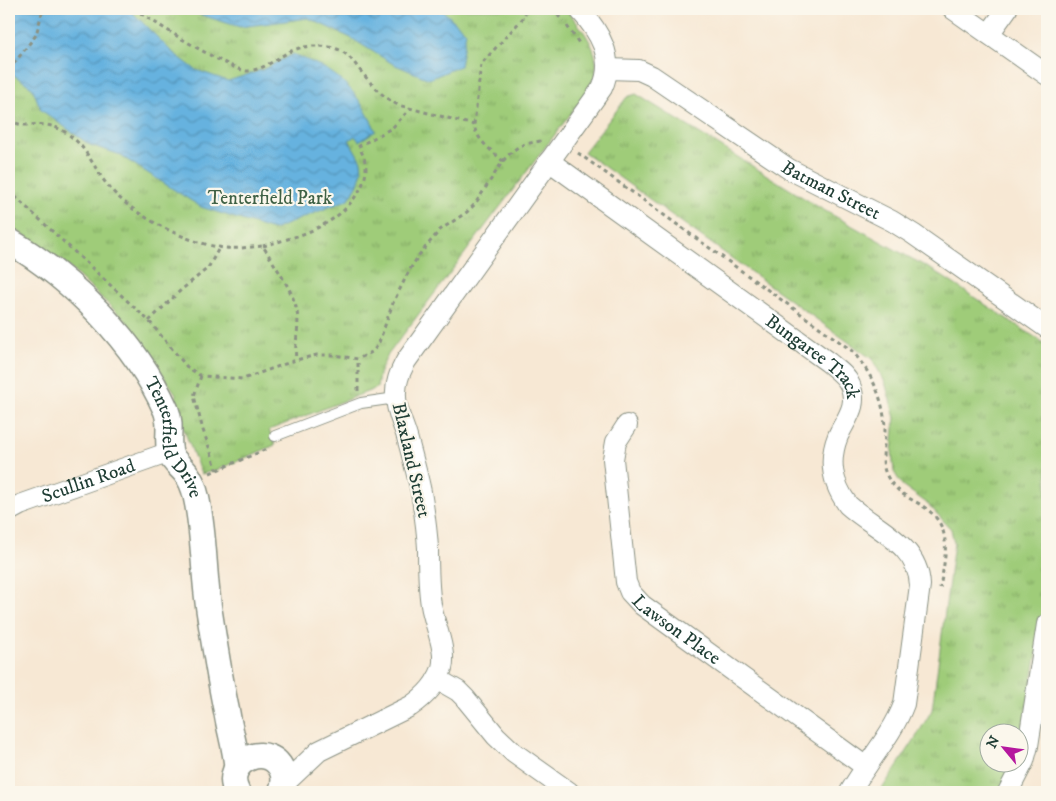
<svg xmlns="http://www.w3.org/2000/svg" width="1056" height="801" font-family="'IM FELL DW Pica',serif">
<defs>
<pattern id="park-tufts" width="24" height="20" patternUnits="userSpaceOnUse" patternTransform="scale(1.25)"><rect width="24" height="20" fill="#9fcc79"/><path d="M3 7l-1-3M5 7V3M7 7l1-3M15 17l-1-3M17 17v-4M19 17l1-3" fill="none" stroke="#81a764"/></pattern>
<pattern id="water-waves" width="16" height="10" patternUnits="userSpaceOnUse" patternTransform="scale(1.25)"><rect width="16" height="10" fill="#66b2df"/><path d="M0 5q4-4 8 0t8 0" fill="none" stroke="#5392b6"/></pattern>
</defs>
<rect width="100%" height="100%" fill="#fbf7ec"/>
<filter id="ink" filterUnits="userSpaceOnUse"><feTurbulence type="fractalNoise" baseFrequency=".02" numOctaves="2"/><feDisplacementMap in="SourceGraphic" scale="10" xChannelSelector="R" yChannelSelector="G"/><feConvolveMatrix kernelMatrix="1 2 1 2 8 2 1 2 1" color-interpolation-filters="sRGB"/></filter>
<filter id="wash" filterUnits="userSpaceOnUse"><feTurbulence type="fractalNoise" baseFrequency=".0096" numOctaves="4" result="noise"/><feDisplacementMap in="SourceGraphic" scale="20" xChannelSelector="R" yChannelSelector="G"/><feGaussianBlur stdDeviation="1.12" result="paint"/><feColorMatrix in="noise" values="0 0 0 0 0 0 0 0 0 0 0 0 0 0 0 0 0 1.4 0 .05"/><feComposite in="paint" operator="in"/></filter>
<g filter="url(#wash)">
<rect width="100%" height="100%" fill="#f7e8d4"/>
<path fill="url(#park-tufts)" stroke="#5f8456" d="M9,9h557c19,24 37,42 28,74l-207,273 -8,18 -2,14 -108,42 6,15 -58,25 -16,4 -25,-65v-15l-51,-74 -65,-61 -14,-3 -9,-13 -28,-17z
M636,94l184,114 114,63 113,74v254l-28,152 -1,-17h-30v30h27l-16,28h-119l35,-53 17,-29 22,-167 -3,-14 -23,-25 -26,-19 -8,-13 -2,-21 3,-33 -10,-36 -13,-23 -288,-207 43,-55z"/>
<path fill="url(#water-waves)" stroke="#42788a" d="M9,9h120l42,42 25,19 32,11 34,-11 31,-16c13,6 28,11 39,19 21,14 34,36 44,58l-17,10 -4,-5 -6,4 12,21 1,10 -4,13 -9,15 -76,31 -72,-23 -83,-53 -28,-9 -49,-35 -9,-23 -23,-15z
M186,9h255l25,23 -6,34 -31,13 -36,-15 -42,-26 -43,-20 -68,9 -49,-15z"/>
</g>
<g filter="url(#ink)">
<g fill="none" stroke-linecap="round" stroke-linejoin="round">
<g stroke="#8b9284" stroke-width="12">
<path id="service" d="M275,436l86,-33 35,-5"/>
</g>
<g stroke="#8b9284" stroke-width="22">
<g id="minor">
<path d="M953,9l94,66"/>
<path d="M989,34l18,-25"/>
<path id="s1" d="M608,69l31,1 13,6 137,93 103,52 21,13 134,94"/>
<path id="s2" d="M549,161l279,201c8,7 18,13 22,23 9,21 -4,33 -12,51 -10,25 -6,47 10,69 28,25 70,39 72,80l-16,119c-12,32 -37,58 -54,88"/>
<path id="s3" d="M627,425l-11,17 -3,17 13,123 4,10 12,13 224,162"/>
<path id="s4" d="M9,511l11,-6 150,-53"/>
<path d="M437,679l21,12 7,7 31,38 18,17 55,39"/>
<path d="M284,784l35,-33 92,-45c13,-9 26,-22 31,-38 5,-18 -8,-44 -11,-63 -3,-19 -3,-37 -3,-57 -1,-18 -4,-38 -7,-56 -4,-19 -9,-37 -14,-55 -4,-14 -11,-26 -11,-40 -1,-14 4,-25 10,-36l196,-273c14,-30 -3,-57 -23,-79"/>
<path d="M1008,792l16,-31 4,-15 19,-122"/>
</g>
</g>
<g stroke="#8b9284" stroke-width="28">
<g id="tertiary">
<path id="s5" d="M9,241c63,37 127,101 157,169 7,17 -1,31 5,45 3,7 9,11 14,17 6,7 9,15 11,24 9,39 7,80 14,120 5,32 10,65 17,97 3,19 9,36 10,55"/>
<path d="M237,792c-17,-32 35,-53 46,-19 2,7 1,13 -2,19"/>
</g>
</g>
<path stroke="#8b9284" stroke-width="3" stroke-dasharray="4 4" stroke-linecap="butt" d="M134,9c18,12 97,62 113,62 17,-1 28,-12 42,-19 14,-7 33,-8 48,-3 13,5 18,16 27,26 10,12 20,23 34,30l76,20
M552,9l11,12
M567,26l12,17
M9,70l27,-35 7,-26
M9,119c14,10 21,4 36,6 11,1 20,6 28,13 15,12 23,34 36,49 22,27 74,54 109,60 15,3 31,0 45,-1 11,19 31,45 34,66 3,15 -3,32 -1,48
M578,153l273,197c21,23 34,50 34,82 0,14 -5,28 1,42 6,13 18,22 30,28 39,21 30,50 24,86
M503,161c14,-16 19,-17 38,-20
M9,191l140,130 38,46 14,9 42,3 53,-19 21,-5h17l24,4 14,-7 6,-7 15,-42 16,-32 10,-16 21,-25 27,-18 8,-8 28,-43c-11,-10 -26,-20 -29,-36l7,-61 44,-48 1,-7
M263,246c36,-10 73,-19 94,-52 5,-7 9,-16 9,-25 0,-8 -4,-16 -7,-23l33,-18 19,-20
M149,321l32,-31 27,-22 11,-20
M201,376l-7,20 9,34 14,40
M358,391v-32
M210,473l59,-25"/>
<use href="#service" stroke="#fff" stroke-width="10"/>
<use href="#minor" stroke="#fff" stroke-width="20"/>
<use href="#tertiary" stroke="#fff" stroke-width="25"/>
</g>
</g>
<g text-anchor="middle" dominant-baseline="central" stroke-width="4.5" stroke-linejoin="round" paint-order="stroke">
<g font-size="19" fill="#1f3d34" stroke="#fbf7ec">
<text stroke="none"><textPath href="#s1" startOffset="258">Batman Street</textPath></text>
<text stroke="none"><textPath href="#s2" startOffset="330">Bungaree Track</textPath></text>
<text stroke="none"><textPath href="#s5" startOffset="264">Tenterfield Drive</textPath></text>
<text transform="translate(411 460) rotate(77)">Blaxland Street</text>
<text stroke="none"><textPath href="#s4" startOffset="85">Scullin Road</textPath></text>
<text stroke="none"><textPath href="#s3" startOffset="232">Lawson Place</textPath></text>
</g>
<g font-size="19" fill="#3f6145" stroke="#fbf7ec">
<text x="270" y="198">Tenterfield Park</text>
</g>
</g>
<rect width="1056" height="801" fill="none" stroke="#fbf7ec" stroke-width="30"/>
<g transform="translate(1004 748) rotate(299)"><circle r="24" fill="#fbf7ec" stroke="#a3ada2"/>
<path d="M0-4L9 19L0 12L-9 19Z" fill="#b5179e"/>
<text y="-8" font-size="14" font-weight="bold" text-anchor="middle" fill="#1f3d34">N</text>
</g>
</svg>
